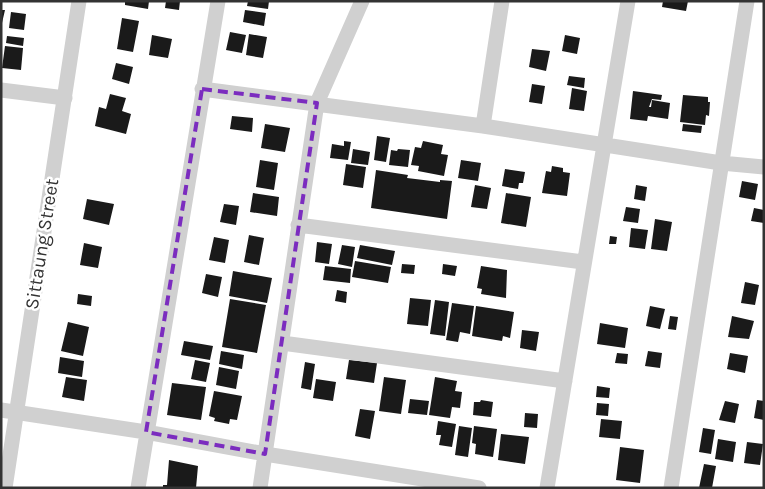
<svg xmlns="http://www.w3.org/2000/svg" width="765" height="489" font-family="Karla,sans-serif">
<rect width="100%" height="100%" fill="#fff"/>
<path fill="#1a1a1a" d="M125,1h24l-1,8 -23,-4z
M166,1h14l-1,9 -14,-2z
M248,1h21l-1,8 -21,-3z
M663,1h25l-2,10 -24,-4z
M1,10h4l-3,13h-1z
M245,10l21,3 -2,13 -21,-4z
M11,12l15,2 -2,16 -15,-2z
M122,18l17,3 -6,31 -16,-3z
M230,32l16,3 -4,18 -16,-3z
M249,34l18,3 -4,21 -17,-3z
M152,35l20,4 -4,19 -19,-3z
M565,35l15,3 -3,16 -15,-3z
M7,36l17,2 -1,8 -17,-3z
M5,46l18,2 -2,22 -19,-2z
M532,49l18,2 -4,20 -17,-4z
M116,63l17,4 -4,17 -17,-5z
M569,76l16,2 -1,10 -17,-3z
M532,84l13,2 -3,18 -13,-2z
M572,88l15,3 -3,20 -15,-2z
M633,91l29,4 -1,5 -9,-1 -3,8h2l1,-7 18,3 -2,16 -20,-3 -1,5 -17,-2z
M110,94l16,4 -4,13 9,3 -5,20 -31,-8 4,-19 7,2z
M683,95l25,2v5h2l-1,14 -3,-1 -1,10 -25,-3z
M232,116l21,2 -1,14 -22,-3z
M265,124l25,4 -5,24 -24,-4z
M683,124l19,2 -1,7 -19,-2z
M377,136l13,2 -4,24 -12,-2z
M344,141l7,1 -3,18 -18,-2 2,-14 12,2z
M423,141l20,4 -2,9 7,1 -4,21 -26,-5 1,-5 -8,-1 4,-18 6,1z
M353,149l17,3 -2,13 -17,-2z
M398,149l12,1 -2,17 -19,-2 2,-15 6,1z
M260,160l18,3 -4,27 -18,-3z
M461,160l20,3 -3,18 -20,-3z
M346,164l20,3 -3,21 -20,-3z
M552,166l11,2v4l7,1 -3,23 -25,-3 4,-22 5,1z
M505,169l20,3 -2,11h-4l-1,6 -16,-3z
M376,170l32,5 -1,3 33,4v-2l12,1 -5,38 -76,-11z
M742,181l16,3 -3,16 -16,-3z
M475,185l16,3 -4,21 -16,-2z
M636,185l11,2 -2,14 -11,-2z
M253,193l26,4 -2,19 -27,-4z
M506,193l25,4 -5,30 -25,-4z
M87,199l27,5 -5,21 -26,-6z
M224,204l15,2 -3,19 -16,-3z
M626,207l14,2 -2,14 -15,-2z
M754,208l10,2v13l-13,-2z
M655,219l17,3 -5,29 -16,-2z
M631,228l17,2 -3,19 -16,-2z
M249,235l15,3 -5,27 -15,-3z
M610,236l7,1 -1,7h-7z
M214,237l15,3 -4,23 -16,-3z
M317,242l15,2 -3,20 -14,-2z
M84,243l18,4 -4,21 -18,-3z
M342,245l13,2 -3,20 -14,-3z
M360,245l35,6 -3,14 -35,-7z
M355,261l36,6 -3,16 -36,-6z
M402,264l13,1 -1,9 -13,-1z
M443,264l14,2 -2,10 -13,-2z
M325,266l26,3 -1,14 -27,-3z
M481,266l26,4 -1,28 -25,-4 1,-5 -5,-1z
M233,271l39,7 -5,25 -38,-7z
M206,274l16,3 -4,20 -16,-4z
M745,282l14,3 -4,20 -14,-2z
M337,290l10,2 -1,11 -11,-2z
M78,294l14,2 -1,10 -14,-2z
M410,298l21,2 -3,26 -21,-2z
M230,299l36,6 -9,48 -35,-6z
M435,300l14,2 -4,34 -15,-2z
M452,303l22,3 -4,28 -10,-2 -2,10 -12,-2z
M476,306l38,6 -4,26 -7,-2 -1,5 -30,-5z
M650,306l15,3 -5,20 -14,-3z
M670,316l8,1 -2,13 -8,-1z
M732,316l22,5 -5,18 -21,-2z
M68,322l21,5 -6,29 -22,-5z
M600,323l28,5 -3,20 -28,-4z
M522,330l17,2 -3,19 -16,-3z
M184,341l29,5 -3,14 -29,-5z
M221,351l23,4 -2,14 -23,-5z
M648,351l14,2 -2,15 -15,-2z
M617,353l11,1 -1,10 -12,-1z
M730,353l18,3 -3,17 -18,-4z
M60,357l24,4 -2,16 -24,-4z
M195,360l15,3 -4,19 -15,-3z
M349,360l28,3 -3,20 -28,-4z
M305,362l10,2 -4,26 -10,-2z
M219,367l20,4 -3,18 -20,-4z
M66,377l21,3 -3,21 -22,-4z
M384,377l22,3 -5,34 -22,-3z
M435,377l22,4 -2,10 7,1 -2,16 -8,-1 -2,11 -21,-3z
M316,379l20,3 -3,19 -20,-3z
M172,383l34,4 -5,33 -34,-5z
M597,386l13,2 -1,10 -13,-1z
M214,391l28,5 -5,24 -7,-1 -1,5 -15,-3 1,-3 -6,-2z
M410,399l19,2 -2,14 -19,-2z
M481,400l12,2 -2,15 -18,-2 1,-13h6z
M757,400l7,1v19l-10,-2z
M725,401l14,3 -4,19 -16,-3z
M597,403l12,1 -1,12 -12,-1z
M360,409l15,2 -5,28 -15,-3z
M525,413l13,1 -1,14 -13,-1z
M601,419l21,2 -2,18 -21,-2z
M438,421l18,3 -4,23 -13,-2 2,-10h-5z
M459,426l13,2 -4,29 -13,-2z
M474,426l23,3 -4,28 -18,-3 1,-10 -4,-1z
M703,428l12,2 -4,24 -12,-2z
M501,434l28,3 -4,27 -27,-4z
M718,439l18,3 -3,20 -18,-3z
M747,442l16,2 -3,21 -16,-2z
M620,447l24,3 -4,33 -24,-3z
M169,460l29,6 -2,22h-33v-3h4z
M704,464l12,2 -4,22h-13z"/>
<g fill="none" stroke-linecap="round" stroke-linejoin="round">
<path stroke="#d0d0d0" stroke-width="15" d="M202,89l281,37 238,37 43,4
M1,90l64,8
M483,126l19,-125
M298,225l285,37
M282,343l283,38
M1,410l145,22 119,22 214,34
M5,488l74,-487
M138,488l80,-487
M260,488l57,-385 45,-102
M547,488l81,-487
M671,488l76,-487"/>
</g>
<path fill="none" stroke="#7b2cbf" stroke-width="4" stroke-dasharray="10 6" stroke-linejoin="round" d="M202,89l115,14 -52,351 -119,-22z"/>
<g text-anchor="middle" dominant-baseline="central" stroke-width="5" stroke-linejoin="round" paint-order="stroke">
<g font-size="19" fill="#333" stroke="#fff">
<text transform="translate(42 244) rotate(-81)">Sittaung Street</text>
</g>
</g>
<rect width="765" height="489" fill="none" stroke="#333333" stroke-width="5"/>
</svg>
